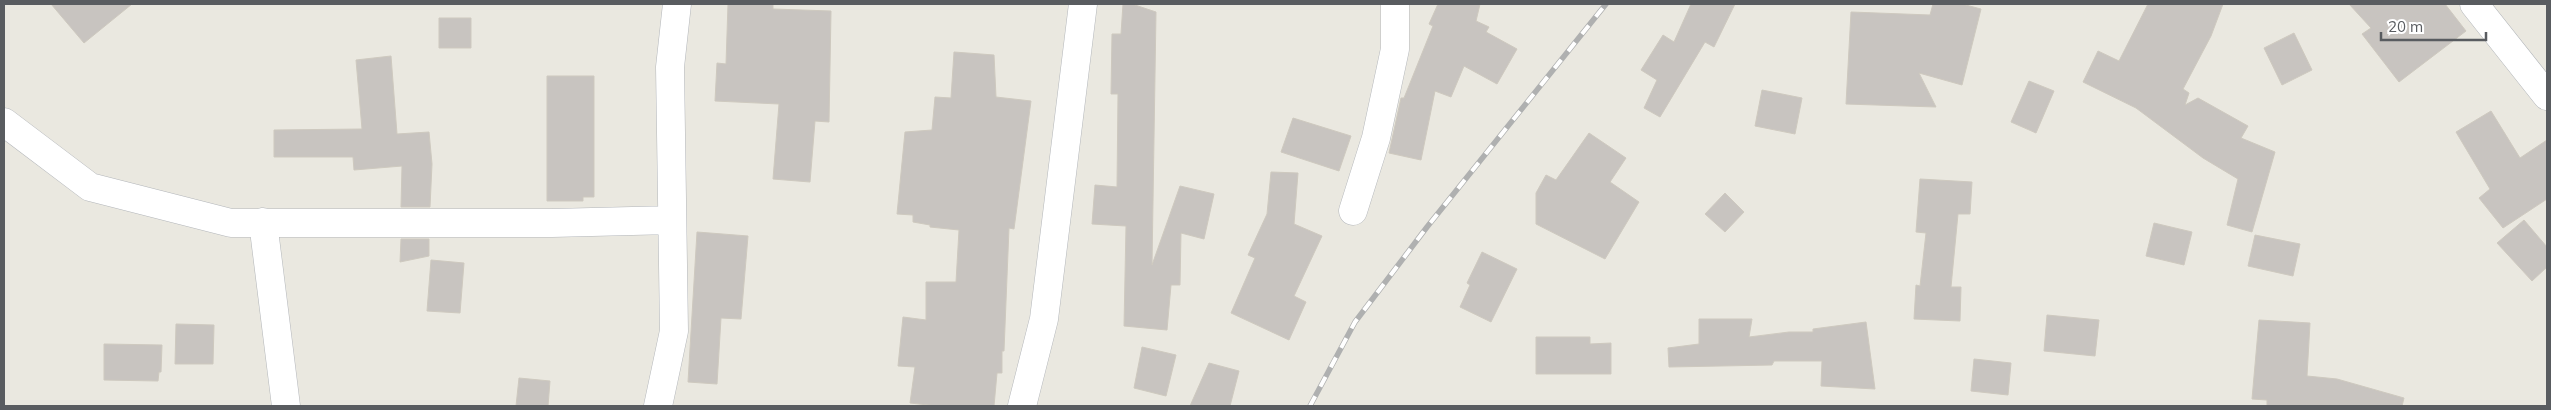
<svg xmlns="http://www.w3.org/2000/svg" width="2551" height="410" font-family="Mulish,sans-serif">
<rect width="100%" height="100%" fill="#eae8e0"/>
<path fill="#c8c4c0" stroke="#cec9bf" d="M51,4h81l-48,39z
M728,4h45v5l58,2 -2,111 -14,-1 -5,61 -37,-3 6,-75 -64,-3 2,-38 9,1z
M1123,4h9l24,8 -4,253 28,-79 34,8 -10,45 -23,-6 -1,52h-9l-4,45 -43,-4 2,-100 -34,-2 3,-39 22,2 1,-93h-7l1,-60h9z
M1438,4h42l-4,17 13,6 -3,5 31,17 -20,35 -33,-18 -13,31 -16,-6 -14,69 -32,-7 12,-55h3l29,-72 -4,-2z
M1691,4h44l-21,43 -9,-5 -45,75 -16,-9 13,-28 -16,-10 22,-35 11,7z
M1933,4h29l19,5 -19,76 -43,-12 17,34 -90,-3 5,-92 79,3z
M2148,4h75l-12,32 -28,53 6,4 -4,12 13,-7 50,28 -7,12 34,14 -23,80 -25,-7 11,-46 -35,-21 -67,-50 -53,-26 15,-31 21,10z
M2349,4h96l21,27 -67,51 -37,-48 9,-6z
M439,18h32v30h-32z
M2294,33l18,37 -30,15 -18,-37z
M954,52l40,3 2,42 35,4 -17,128 -5,-1 -5,123h-2v22h-5l-3,33h-57l-27,-3 5,-36 -17,-1 5,-49 23,3v-38h30l3,-52 -29,-3v-2l-17,-3v-7l-16,-1 8,-82 27,-2 3,-33 16,1z
M391,56l6,78 32,-2 3,32 -2,43h-29l1,-41 -48,4 -1,-13h-79v-27l88,-1 -6,-69z
M547,76h47v121h-11v4h-36z
M2029,81l25,10 -18,42 -25,-11z
M1762,90l40,8 -7,36 -40,-8z
M2491,111l29,47 27,-18v59l-44,29 -24,-30 11,-9 -34,-57z
M1293,118l58,18 -12,35 -58,-19z
M1589,133l37,25 -16,24 29,20 -34,57 -69,-35v-31l10,-18 10,5z
M1271,172l27,1 -4,51 28,12 -28,60 12,6 -17,38 -58,-27 24,-55 -7,-3 19,-41z
M1920,179l52,3 -2,32h-12l-7,73h10l-1,34 -46,-2 2,-34 4,1 6,-53 -10,-1z
M1725,193l19,19 -19,20 -20,-18z
M2524,220l23,27v20l-15,14 -35,-38z
M2154,223l38,9 -8,33 -38,-9z
M697,232l51,4 -7,83 -20,-1 -4,66 -29,-2z
M2255,235l45,9 -7,32 -45,-10z
M401,239h28v17l-29,6z
M1482,252l35,17 -26,53 -31,-15 10,-22 -3,-2z
M431,260l33,3 -4,50 -33,-2z
M2047,315l52,5 -4,36 -51,-5z
M1699,319h53l-3,18 40,-5h24v-3l53,-7 9,67 -54,-3 1,-25h-48l-2,4 -103,2 -1,-19 31,-4z
M2259,320l51,3 -3,53 30,3 67,19 -2,8h-135v-6l-15,-1z
M176,324l38,1 -1,39h-38z
M1536,337h54v7l21,-1v31h-75z
M104,344l58,1 -1,27h-2l-1,9 -54,-1z
M1142,347l34,8 -10,41 -32,-8z
M1974,359l37,4 -3,32 -37,-4z
M1209,363l30,8 -9,35h-40z
M519,378l31,3 -2,25h-32z"/>
<g fill="none" stroke-linecap="round" stroke-linejoin="round">
<g stroke="#b3b6ba" stroke-width="29">
<path id="street" d="M2474,4l73,92
M4,122l86,65 141,36h321l120,-3
M1353,211l23,-73 19,-89v-45
M263,222l23,184
M658,406l16,-75 -4,-264 7,-63
M1022,406l22,-87 39,-315"/>
</g>
<use href="#street" stroke="#fff" stroke-width="28"/>
<g stroke="#afb0b0" stroke-width="5.5">
<path id="rail" d="M1310,406l45,-84 72,-95 179,-223"/>
</g>
<use href="#rail" stroke="#fff" stroke-width="4" stroke-dasharray="11" stroke-linecap="butt"/>
</g>
<rect width="2551" height="410" fill="none" stroke="#595c60" stroke-width="10"/>
<path d="M2381 32v8h105v-8" fill="none" stroke="#595c60" stroke-width="2.5"/>
<text x="2388" y="32" font-size="15" fill="#595c60" stroke="#ffffff" stroke-width="4" paint-order="stroke">20 m</text>
</svg>
